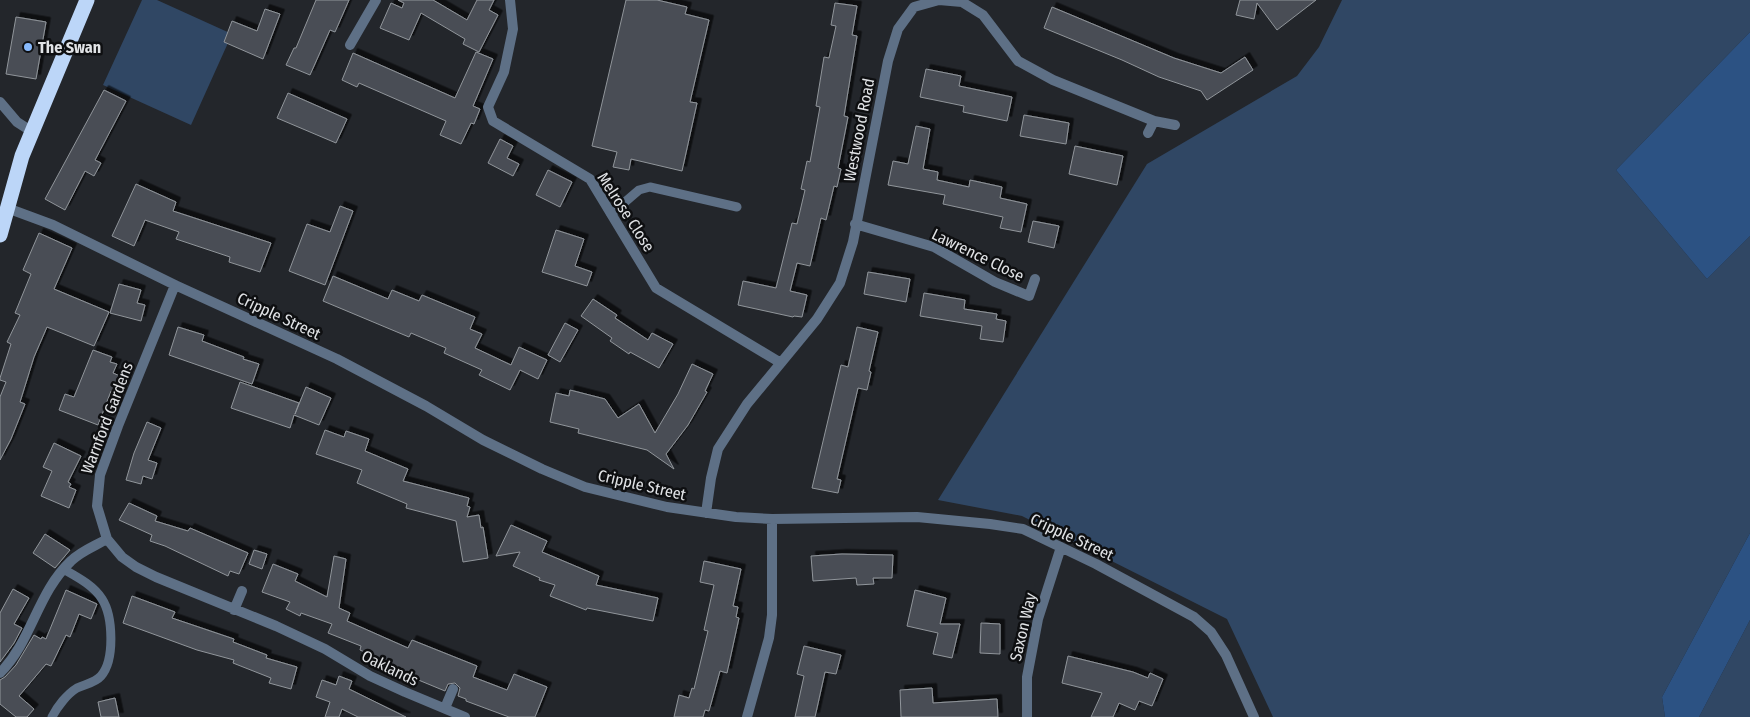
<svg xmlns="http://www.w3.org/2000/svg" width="1750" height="717" font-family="'Fira Sans Condensed',sans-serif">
<defs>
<filter id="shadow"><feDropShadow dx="4.5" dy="-4.5" stdDeviation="0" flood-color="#0009"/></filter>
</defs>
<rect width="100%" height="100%" fill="#23262b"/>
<path fill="#304764" d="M142,0h15l75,34 -41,91 -88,-40z
M1342,0h408v32l-134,138 91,109 43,-43v297l-88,164 3,20h-392l-46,-98 -205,-103 -84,-16 209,-336 150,-88 22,-29z
M1750,620v97h-51z"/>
<path fill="#2c5283" d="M1750,32v204l-43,43 -91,-109z
M1750,533v87l-51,97h-34l-3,-20z"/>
<path fill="#4a4e54" stroke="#90959b" filter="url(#shadow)" d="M316,0h33l-14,32 -5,-2 -20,45 -24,-10 8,-17h2z
M398,0h35l34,20 10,-20h17l-5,10 9,5 -19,37 -16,-8 2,-5 -44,-26 -12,27 -29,-12 11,-25 11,5 2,-5z
M626,0h31l30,7 -2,7 24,6 -19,82 7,1 -15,68 -51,-12 -2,11 -16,-3 4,-15 -25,-6z
M1240,0h76l-39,30 -20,-27 -3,16 -18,-4z
M835,3l22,3 -5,29 5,1 -13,80 4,1 -10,51 3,1 -4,18 -3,-1 -8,34 -5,-2 -11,48 -13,-3 -7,28 17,4 -5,22 -8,-1 -1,1 -55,-12 5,-24 33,7 16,-65 5,1 8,-34 -4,-1 6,-28 3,1 10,-55 -4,-1 8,-49 5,1 7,-32 -5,-1z
M1052,7l122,51 47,15 24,-16 8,13 -46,30 -6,-9 -42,-14 -37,-17 -78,-32z
M265,9l15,5 -17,45 -39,-17 8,-21 25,10z
M16,17l30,5 -10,57 -30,-5z
M476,52l17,7 -20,47 7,3 -6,15 -3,-1 -10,21 -21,-9 6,-14 -87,-38 -2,4 -15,-7 11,-27 102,45z
M926,69l35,7 -2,10 53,11 -5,24 -44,-9 1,-6 -44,-9z
M104,90l22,11 -31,59 6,3 -7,13 -9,-5 -20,39 -20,-11z
M288,93l59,26 -11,24 -59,-25z
M1024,115l45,8 -3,21 -46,-8z
M916,126l14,3 -7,40 15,3 -1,8 32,7 1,-7 32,7 -2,11 27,6 -6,28 -21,-4 3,-11 -60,-13 2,-9 -57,-10 5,-24 15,3z
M500,139l13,7 -6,12 12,6 -6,12 -25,-13z
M1075,146l48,10 -6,29 -48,-11z
M548,170l24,12 -12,25 -24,-12z
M136,184l40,18 -3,9 98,32 -11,29 -31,-10 1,-5 -54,-18 3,-7 -34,-12 -11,26 -22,-10z
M340,206l13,5 -28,74 -36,-14 18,-47 23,8z
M1033,221l26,5 -5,22 -26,-6z
M556,230l28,9 -9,27 17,6 -5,14 -45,-14z
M39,233l33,15 -18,41 55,23 -15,34 -47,-19 -13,30 -14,45 5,2 -14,35 -11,21v-63l6,-15 -6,-2v-2l11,-34 -4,-2 13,-27 -5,-2 16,-39 -8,-4z
M868,272l42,7 -4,23 -42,-8z
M333,276l55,23 4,-9 27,11 3,-6 53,22 -5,12 12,5 -7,14 36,17 8,-18 28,13 -9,19 -18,-9 -10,20 -31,-15 3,-5 -38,-17 2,-5 -35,-15 -2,4 -86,-36z
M119,284l22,6 -4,13 8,2 -4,16 -31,-8z
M924,293l41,7 -1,9 33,5 -1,5 10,2 -3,21 -23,-3 2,-13 -62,-10z
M593,299l24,16 -2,3 33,22 4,-7 21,11 -14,24 -29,-16 -1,2 -19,-13 2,-3 -31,-22z
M565,323l13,7 -18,32 -12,-7z
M178,327l26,8 -2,6 42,16 -1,2 16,5 -7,20 -83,-29z
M857,327l21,5 -9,39 2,1 -4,18 -9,-2 -4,17 -17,74 4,1 -3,13 -26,-5 29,-123 7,2z
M93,350l19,7 -2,5 7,2 -4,9 7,3 -7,16 -2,-1 -13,34 -39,-15 6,-16 9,3z
M692,364l21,10 -8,17 2,1 -19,33 -22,29 8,15 -27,-19 -69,-17 1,-4 -29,-7 6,-29 13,3 1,-6 35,9 13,19 21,-14 16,29 23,-39z
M240,382l59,21 -4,11 11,-27 25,11 -12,27 -25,-10 -4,13 -59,-20z
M147,422l14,6 -13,32 9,3 -5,16 -9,-3 -2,8 -15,-4 8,-27z
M325,430l19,7 2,-6 23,8 -4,12 43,18 -5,12 66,17 -2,8 3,1 -3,10 12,-2 2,13 2,-1 5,31 -25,4 -7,-41 -50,-13 1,-4 -50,-21 5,-13 -46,-16z
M54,443l27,13 -13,26 3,2 -2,3 7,3 -7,18 -28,-12 11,-25 -9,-4z
M129,503l28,13 -2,5 33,10 2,-3 58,25 -9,21 -9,-3 -2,5 -63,-30 -15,-5 2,-6 -33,-15z
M511,525l36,16 -5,11 57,24 -3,9 62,13 -5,23 -66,-13 -1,2 -36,-14 5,-11 -16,-5 1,-2 -27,-12 7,-14 -24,4z
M45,534l25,16 -15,18 -22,-15z
M254,550l13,4 -5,15 -13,-5z
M842,554l51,1 -1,23h-19l1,6 -17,1 -1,-7 -43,3 -2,-25z
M334,556l12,3 -7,49 11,5 -3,8 61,27 4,-8 65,26 -4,11 34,13 7,-16 33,13 -12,30h-26l-43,-16v-2l-8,-3 2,-8 -5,-5 -7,1 -3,7 -58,-24 1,-4 -28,-13 1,-4 -33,-13 4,-9 -31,-11 -1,3 -14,-7 4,-7 -28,-10 11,-28 25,10 -3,7 32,16z
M704,561l37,8 -8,37 5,1 -2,10 3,1 -12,55 -7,-2 -11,40 -4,-1 -2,7h-29l5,-22 10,3 3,-10 2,1 14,-58 -4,-1 10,-45 -14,-3z
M13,589l16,9 -15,26 8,4 -8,15 -14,19v-49z
M66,590l31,14 -6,15 -12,-5 -9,23 -4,-2 -15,31 -5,-2 -27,32 15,13 -7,8h-11l-16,-13v-24l5,-3 11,-12 18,-30 7,4 1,-2 4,2z
M915,590l31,8 -6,26h20l-8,34 -19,-4 5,-21 -31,-7z
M132,596l43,16 -3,6 62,21 -1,3 34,13 -1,3 31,9 -6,22 -22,-6 2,-5 -38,-15 1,-3 -37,-10 -74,-27z
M981,623l19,1v30l-20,-1z
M804,646l37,9 -5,19 -11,-2 -10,45h-20l9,-41 -7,-2z
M1068,656l65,16 15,6 2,-5 13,6 -11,27 -13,-5 -4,9 -16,-7 -6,14h-22l11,-24 -40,-10z
M339,676l13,5 -3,8 57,28h-48l-16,-8 -3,8h-14l5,-15 -14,-5 6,-17 14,5z
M932,688l1,15 64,-4 1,18h-97l-1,-27z
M115,698l4,19h-18l-3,-15z"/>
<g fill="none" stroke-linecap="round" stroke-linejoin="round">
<path stroke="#5e7086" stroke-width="9" d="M611,214l28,-24 11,-3 87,20
M52,717c5,-10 15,-23 25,-29 8,-4 18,-5 24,-12 14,-16 12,-60 1,-77 -9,-14 -25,-22 -39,-30"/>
<path stroke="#5e7086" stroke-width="10" d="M510,0l3,29 -9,43 -16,35 5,14 97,58 66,109 125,75
M350,45l26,-45
M0,102l17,20 14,9
M1154,121l21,4
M7,208l46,17 122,60 162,74 89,47 57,34 59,29 43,18 82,20 69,10 36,2 145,-2 73,7 33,5 73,35 98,53 17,15 15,23 28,62
M855,224l79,23 61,35 34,14 6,-17
M175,285l-57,141 -18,49 -3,31 10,33 15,18 14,10 20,10 120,49 49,23 45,27 35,16 60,25
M706,513l5,-35 7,-29 29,-45 70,-85 23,-36 13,-41 35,-181 10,-32 16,-22 25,-7 23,2 21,13 35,46 35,19 101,41 -6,12
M234,610l8,-19
M0,673c32,-32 37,-80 71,-112 10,-10 24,-15 36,-22
M445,708l8,-19
M747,717l22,-79 3,-23v-96
M1027,717v-40l11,-58 23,-72"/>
<path stroke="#bcd6f8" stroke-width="15" d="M0,235l22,-79 65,-156"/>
</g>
<circle fill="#88bafc" stroke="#0e0f11" stroke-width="2" cx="28" cy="47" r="5"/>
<g text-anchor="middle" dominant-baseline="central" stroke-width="5" stroke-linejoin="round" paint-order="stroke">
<g font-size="16" font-weight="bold" fill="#e1e3e6" stroke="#0e0f11" text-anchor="start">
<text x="38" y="47">The Swan</text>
</g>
<g font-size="16" fill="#e1e3e6" stroke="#0e0f11">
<text transform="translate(859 130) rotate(-79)">Westwood Road</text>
<text transform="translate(626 212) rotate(57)">Melrose Close</text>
<text transform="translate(978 255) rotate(26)">Lawrence Close</text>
<text transform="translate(279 316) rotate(25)">Cripple Street</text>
<text transform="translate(107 418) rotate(-69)">Warnford Gardens</text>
<text transform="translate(642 485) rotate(13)">Cripple Street</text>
<text transform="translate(1072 537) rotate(25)">Cripple Street</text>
<text transform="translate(1023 627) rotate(-77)">Saxon Way</text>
<text transform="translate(390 668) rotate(26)">Oaklands</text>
</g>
</g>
</svg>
